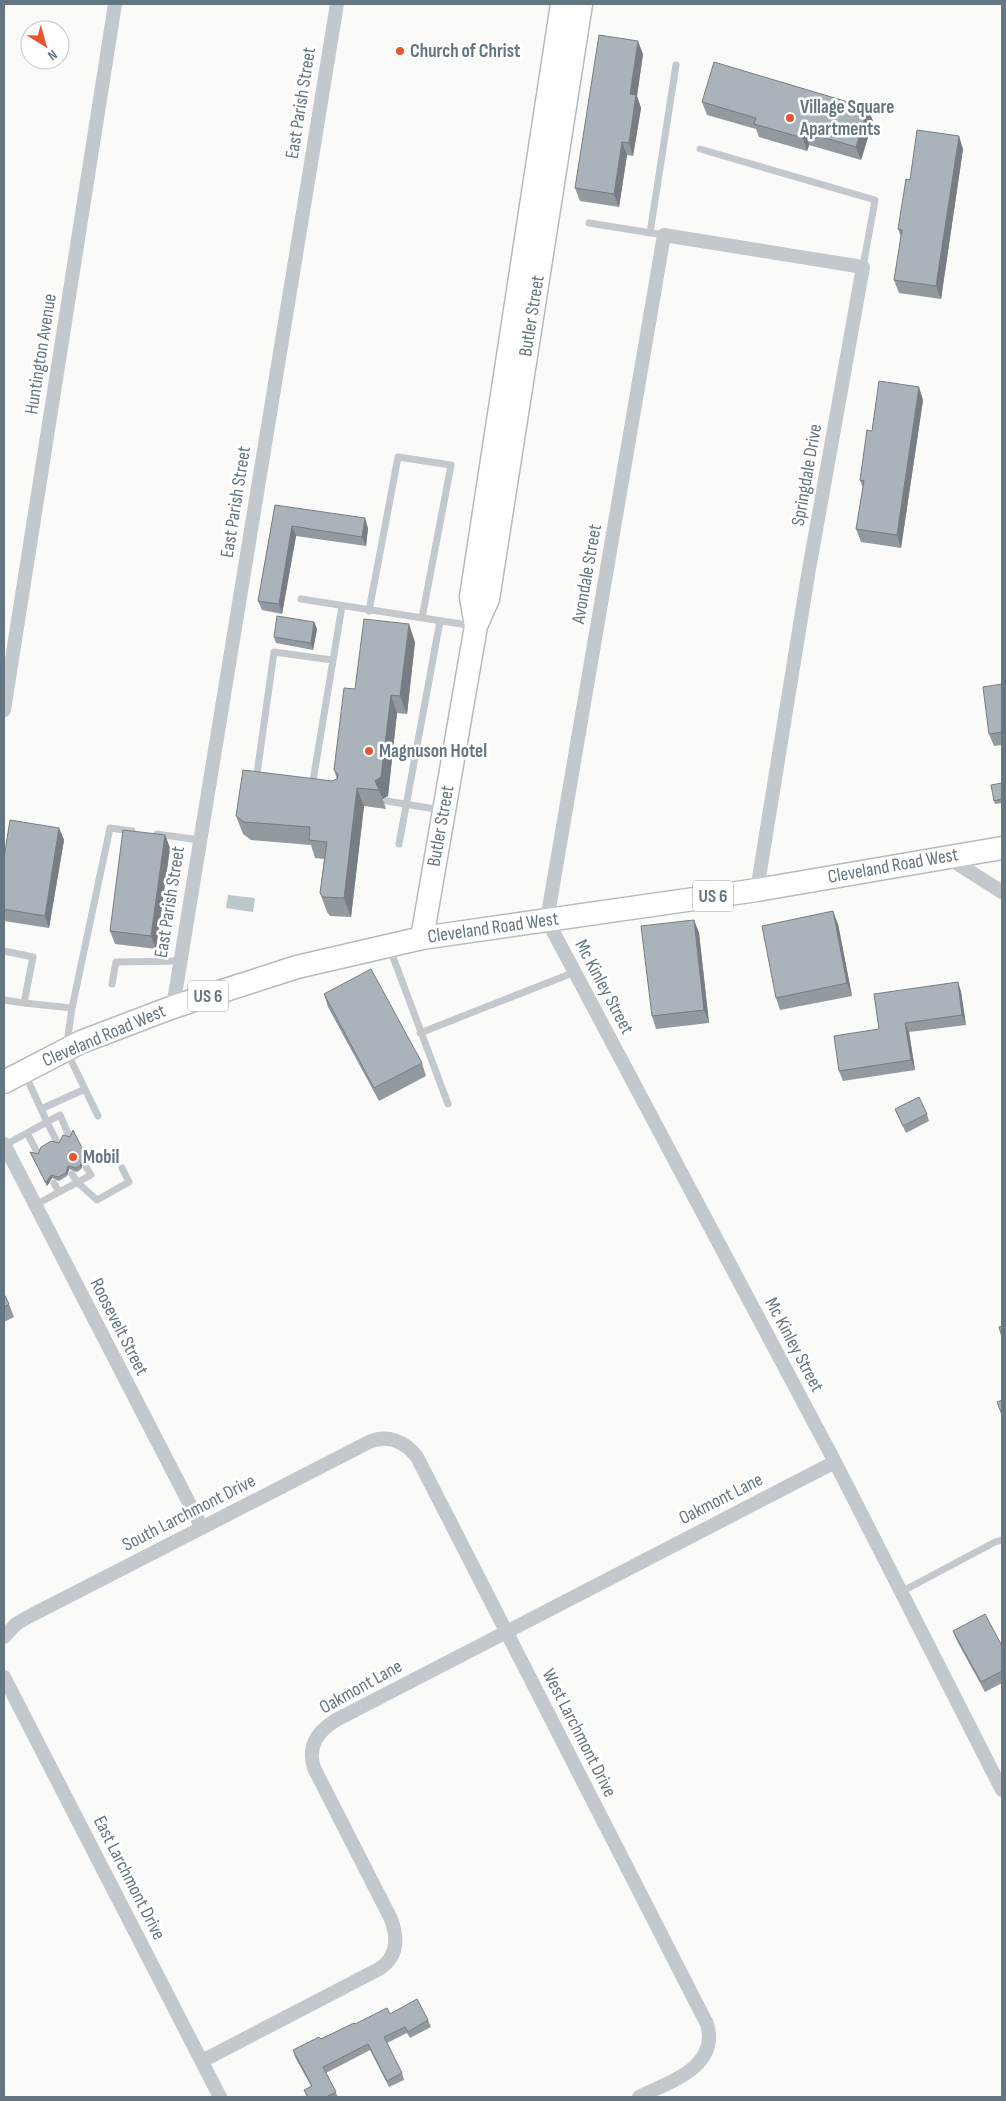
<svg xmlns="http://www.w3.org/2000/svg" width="1006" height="2101" font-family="'Sofia Sans Condensed',sans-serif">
<rect width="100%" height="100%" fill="#fafaf8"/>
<path fill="#bbc7cb" d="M228,895l27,3 -2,14 -27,-4z"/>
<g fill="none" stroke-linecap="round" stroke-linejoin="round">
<g stroke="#b5babe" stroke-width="25">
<path id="primary" d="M476,626l-5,-29 91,-593
M422,938l54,-312 12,-27 93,-595
M4,1082l77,-40 92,-35 124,-40 125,-29 335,-48 245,-42"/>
</g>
<path stroke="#c3c8cc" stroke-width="7" d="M700,149l175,51 -12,67
M589,223l75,12
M650,233l26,-168
M301,599l173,27
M369,611l29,-154 53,8 -29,153
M256,781l18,-129 58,8
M312,787l30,-181
M387,801l54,9
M157,834l42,6
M399,844l41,-223
M390,949l58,155
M4,951l29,6 -9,46 48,5
M112,984l4,-22 64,-1
M4,1000l20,3
M420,1033l155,-61
M41,1109l44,-20
M98,1116l-32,-66 6,-42 38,-180 22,3
M27,1133l10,19
M57,1142l-10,-20 13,-7 9,21
M5,1145l42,-23 -22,-48
M72,1174l6,9 19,17 32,-18 -7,-14
M54,1183l5,9
M35,1205l56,-30 -5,-8
M901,1592l94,-50 7,-2"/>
<path stroke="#c3c8cc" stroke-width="14" d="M4,710l111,-706
M947,857l55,35
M757,890l51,-315 55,-308 -199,-32 -117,685 288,542 167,328
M173,1007l164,-1003
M4,1144l198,384
M4,1637l12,-13 12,-7 341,-175c18,-8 36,-1 48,15l290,567c13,43 -38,58 -68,73
M4,1677l216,420
M202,2061l177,-92c19,-12 19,-31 12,-50l-77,-151c-7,-22 4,-37 22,-48l499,-258"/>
<use href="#primary" stroke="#fff" stroke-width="22"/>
</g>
<path fill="#929a9f" d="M643,54l-6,42 4,12 -8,48 -6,-1 -8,52 -39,-6 -5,-13z
M702,102l171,19 -12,39 -52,-15 -2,6 -48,-14 -3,-8 -49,-14z
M963,149l-22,150 -42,-6 -5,-13 7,-43 -3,-8z
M923,400l-22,148 -40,-6 -5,-13 7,-41 -3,-8 12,-49z
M275,505l93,23 -2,18 -70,-10 -14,78 -20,-4 -4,-9z
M314,622l3,7 -4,21 -37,-7 -2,-6z
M415,642l-8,72 -10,-1 -9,83 -5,3 3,10 -22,-3 -13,111 -21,-1 -3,-4 -7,-19 4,-34 -9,-1 -4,-13 -60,-5 -8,-6 -7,-18 101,-37 -3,-9 21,-81z
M1002,684v61l-8,1 -5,-12z
M1002,783v20l-7,1 -1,-3z
M59,828l5,12 -15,88 -45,-7v-63z
M165,835l5,13 -14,101 -41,-5 -5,-13z
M694,920l5,13 10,90 -53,6 -4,-13z
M838,924l14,72 -72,14 -4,-12z
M958,982l3,10 5,33 -57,7 6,38 -72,11 -4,-10 40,-42z
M324,994l98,69 4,13 -47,25 -51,-94z
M895,1109l32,5 2,7 -23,12z
M30,1152l8,2 50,6 1,3h-6l-2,6 -4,3 -8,-3 -2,7 -8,5 -7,-3 -5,8z
M4,1294l5,10 5,13 -10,5z
M953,1631l49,15v37l-17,9 -28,-51z
M390,2014l38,6 3,7 -21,11 -3,-5 -20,10 15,30 2,7 -15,7 -19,-37 -44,23 12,24h-31l-3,-7 7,-4 -16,-29 -2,-7 62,-26z"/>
<path fill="#777d82" d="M638,41l5,13 -6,42 4,12 -8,48 -4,-13 1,-49z
M868,108l5,13 -12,39 -5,-13z
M805,132l4,13 -2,6 -4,-13z
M959,136l4,13 -22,150 -5,-13z
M622,142l5,13 -8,52 -5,-13z
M919,387l4,13 -22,148 -4,-13z
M365,518l3,10 -2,18 -4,-9z
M292,526l4,10 -14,78 -3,-10z
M314,622l3,7 -4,21 -2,-7z
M409,624l6,18 -8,72 -7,-18z
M391,695l6,18 -9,83 -5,3 -8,-18z
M357,788l7,18 -13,111 -7,-19z
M59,828l5,12 -15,88 -4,-12z
M165,835l5,13 -14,101 -5,-13z
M833,911l5,13 14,72 -5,-13z
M694,920l5,13 10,90 -5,-13z
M958,982l3,10 5,33 -4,-10z
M905,1023l4,9 6,38 -4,-10z
M82,1160l1,3 -2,6 -1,-3z
M68,1166l1,3 -2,7 -1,-3z
M51,1175l1,3 -5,8 -1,-3z"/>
<path fill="#aab3b9" stroke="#777d82" d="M599,35l39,6 -8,53 6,1 -7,48 -7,-1 -8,52 -39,-6z
M714,62l154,46 -12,39 -51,-15 -2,6 -49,-14 2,-6 -54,-16z
M917,130l42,6 -23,150 -42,-6 8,-50 -4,-1 8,-50 4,1z
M879,381l40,6 -22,148 -41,-6 8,-48 -4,-1 7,-50 5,1z
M275,505l90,13 -3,19 -70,-11 -13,78 -21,-3z
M277,616l37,6 -3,21 -37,-6z
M364,619l45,5 -9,72 -9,-1 -10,82 -6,4 4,9 -22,-2 -13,110 -21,-1 -3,-4 7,-51 -18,-2 1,-13 -66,-5 -8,-6 7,-46 89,11 5,-2 1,-5 -4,-4 10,-82 11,1z
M1002,684v48l-13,2 -6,-47z
M1002,783v16l-8,2 -3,-16z
M10,820l49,8 -14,88 -41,-7v-51z
M123,830l42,5 -14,101 -41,-5z
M833,911l14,72 -71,15 -14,-72z
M694,920l10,90 -52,6 -11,-90z
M371,969l51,94 -48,25 -50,-94z
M958,982l4,33 -57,8 6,37 -72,11 -5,-35 45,-7 -5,-35z
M919,1097l8,17 -24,12 -8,-17z
M73,1130l15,30h-6l-2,6 -4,2 -8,-2 -2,7 -8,4 -7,-2 -5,8 -16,-31 8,2 3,-7 10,-6 8,2 4,-8 7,2z
M4,1294l5,10 -5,3z
M1002,1326v11l-3,-10z
M1002,1400v15l-5,-13z
M985,1614l17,32v25l-21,11 -28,-51z
M417,1999l11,21 -20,12 -3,-5 -21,10 18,36 -15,8 -19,-37 -45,23 13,25 -10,5h-18l-4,-7 8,-4 -19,-36 26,-13 2,2 33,-16 1,1 32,-16 3,6z"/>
<g fill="#e4572e" stroke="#fff" stroke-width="2">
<circle cx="400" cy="51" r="5"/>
<circle cx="790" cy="118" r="5"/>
<circle cx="369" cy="751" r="5"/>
<circle cx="73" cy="1157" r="5"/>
</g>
<g text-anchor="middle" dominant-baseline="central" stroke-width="5" stroke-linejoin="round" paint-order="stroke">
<g fill="#fff" stroke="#939fa8" stroke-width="1">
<rect x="693" y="880.5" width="40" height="31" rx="4"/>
<rect x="188" y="980.5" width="40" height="31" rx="4"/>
</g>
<g font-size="18" font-weight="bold" fill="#657683">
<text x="713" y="896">US 6</text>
<text x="208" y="996">US 6</text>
</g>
<g font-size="19" font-weight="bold" fill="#657683" stroke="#fff" text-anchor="start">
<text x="410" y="51">Church of Christ</text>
<text x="800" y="107">Village Square<tspan x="800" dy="22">Apartments</tspan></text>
<text x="379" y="751">Magnuson Hotel</text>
<text x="83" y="1157">Mobil</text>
</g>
<g font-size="19" fill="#657683" stroke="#fff">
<text transform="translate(301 103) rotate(-81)">East Parish Street</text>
<text transform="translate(532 316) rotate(-81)">Butler Street</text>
<text transform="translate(41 354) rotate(-81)">Huntington Avenue</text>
<text transform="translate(807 475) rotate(-80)">Springdale Drive</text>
<text transform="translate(236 502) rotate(-81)">East Parish Street</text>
<text transform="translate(587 574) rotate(-80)">Avondale Street</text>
<text transform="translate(441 826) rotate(-80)">Butler Street</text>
<text transform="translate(893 866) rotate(-10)">Cleveland Road West</text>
<text transform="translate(170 902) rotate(-81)">East Parish Street</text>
<text transform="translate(493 928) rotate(-8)">Cleveland Road West</text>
<text transform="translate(604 987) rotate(62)">Mc Kinley Street</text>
<text transform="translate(104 1036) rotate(-23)">Cleveland Road West</text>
<text transform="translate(119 1327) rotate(63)">Roosevelt Street</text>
<text transform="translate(794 1345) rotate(62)">Mc Kinley Street</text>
<text transform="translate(721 1499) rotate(-27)">Oakmont Lane</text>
<text transform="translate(189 1513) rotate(-27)">South Larchmont Drive</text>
<text transform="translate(361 1687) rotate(-29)">Oakmont Lane</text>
<text transform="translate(579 1733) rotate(63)">West Larchmont Drive</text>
<text transform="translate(129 1878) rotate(63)">East Larchmont Drive</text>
</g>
</g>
<rect width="1006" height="2101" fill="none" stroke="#657683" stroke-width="10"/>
<g transform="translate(45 45) rotate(143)"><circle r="24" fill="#ffffff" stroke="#c1c8cd"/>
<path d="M0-4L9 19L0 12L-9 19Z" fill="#e4572e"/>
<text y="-8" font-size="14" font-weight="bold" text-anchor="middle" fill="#657683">N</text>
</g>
</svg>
